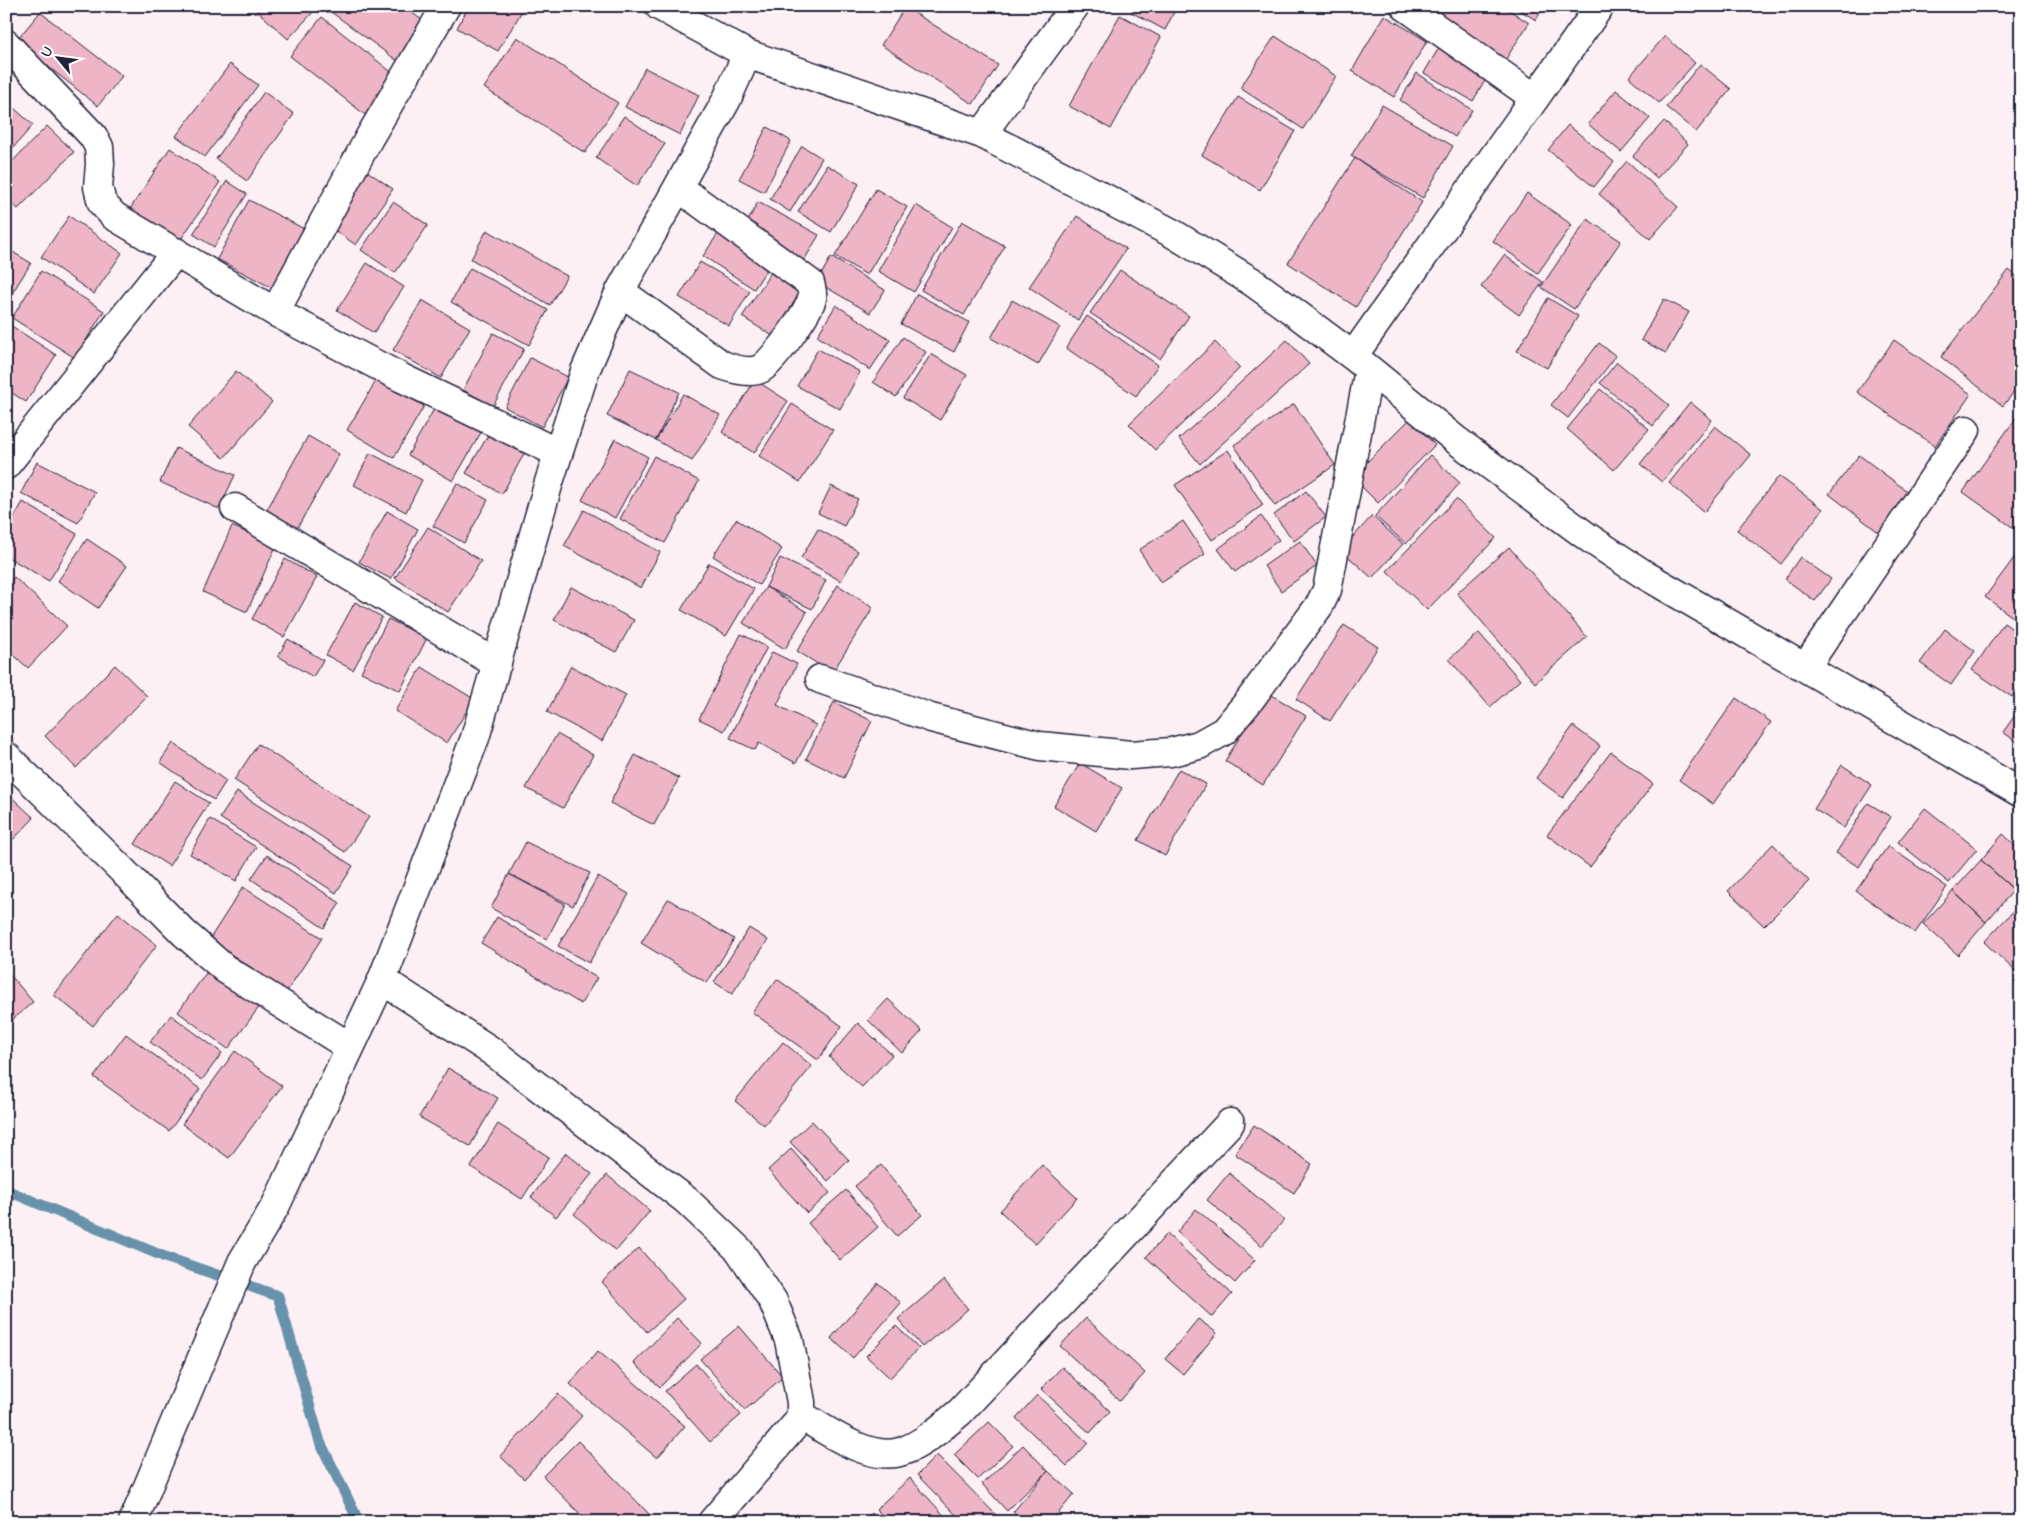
<svg xmlns="http://www.w3.org/2000/svg" width="2027" height="1528" font-family="'Comic Neue',sans-serif">
<rect width="100%" height="100%" fill="#fcf0f4"/>
<filter id="ink" filterUnits="userSpaceOnUse"><feTurbulence type="fractalNoise" baseFrequency=".02" numOctaves="2"/><feDisplacementMap in="SourceGraphic" scale="10" xChannelSelector="R" yChannelSelector="G"/><feConvolveMatrix kernelMatrix="1 2 1 2 8 2 1 2 1" color-interpolation-filters="sRGB"/></filter>
<g filter="url(#ink)">
<g fill="none" stroke-linecap="round" stroke-linejoin="round">
<path stroke="#6892ac" stroke-width="11" d="M6,1190l159,67 113,39 42,146 39,80"/>
</g>
<path fill="#eeb5c7" stroke="#22223b" d="M252,6h61l3,3 -28,30z
M328,6h75l24,18 -28,38 -72,-53z
M469,6h56l-27,45 -41,-23z
M705,6h11l-4,5z
M1134,6h43l-12,24 -34,-18z
M1438,6h65l26,17 -27,42 -73,-46z
M1513,6h31l-8,14z
M905,7l93,58 -25,39 -92,-59z
M40,12l82,64 -24,30 -82,-65z
M1120,15l41,22 -50,92 -42,-23z
M1384,15l43,26 -33,56 -42,-26z
M322,17l77,61 -31,39 -78,-61z
M1275,36l61,40 -33,53 -63,-41z
M1665,36l30,27 -36,40 -30,-26z
M517,37l101,66 -33,50 -101,-65z
M1440,46l49,28 -16,27 -49,-28z
M230,64l28,21 -53,72 -29,-21z
M1700,64l31,25 -35,43 -30,-25z
M645,68l54,27 -19,40 -55,-28z
M1417,73l55,37 -17,27 -55,-37z
M1616,90l34,28 -29,34 -33,-28z
M264,92l30,22 -47,67 -31,-22z
M1238,97l57,34 -35,59 -58,-35z
M6,101l27,24 -27,31z
M1382,105l71,41 -30,52 -72,-42z
M624,116l41,28 -28,42 -41,-28z
M1664,121l24,23 -31,34 -24,-22z
M1568,125l46,37 -20,25 -46,-37z
M47,126l27,26 -56,57 -12,-11v-30z
M767,127l24,14 -27,51 -25,-13z
M802,146l20,12 -32,54 -20,-13z
M170,148l50,34 -43,63 -49,-33z
M1355,158l67,44 -66,105 -68,-44z
M1627,161l51,46 -28,32 -51,-45z
M827,165l32,19 -28,48 -33,-20z
M367,171l26,18 -37,56 -26,-18z
M227,181l20,13 -33,53 -21,-13z
M876,189l31,18 -40,68 -32,-19z
M1527,193l45,32 -34,48 -45,-32z
M249,200l61,32 -32,59 -61,-32z
M393,202l35,23 -33,48 -34,-23z
M758,202l61,33 -17,29 -59,-34z
M916,205l36,22 -38,65 -36,-21z
M69,216l53,37 -28,41 -53,-37z
M1077,216l49,33 -48,71 -49,-33z
M1587,219l34,22 -47,68 -33,-22z
M962,221l43,25 -41,69 -43,-25z
M721,229l51,32 -18,28 -51,-33z
M487,230l80,46 -17,29 -79,-46z
M6,248l25,15 -25,40z
M1504,255l39,27 -24,33 -38,-28z
M831,257l54,33 -15,23 -53,-31z
M700,262l50,29 -21,35 -50,-29z
M367,263l37,24 -30,46 -37,-23z
M777,263l33,21 -34,54 -34,-21z
M470,268l78,42 -19,35 -78,-43z
M1120,270l69,46 -29,43 -70,-46z
M2009,270l12,10v103l-18,23 -62,-49z
M41,271l63,40 -29,47 -63,-40z
M917,294l52,28 -15,30 -53,-28z
M1548,298l30,18 -31,52 -30,-17z
M1664,299l25,13 -23,41 -25,-13z
M422,300l48,28 -29,50 -48,-28z
M1012,300l48,27 -22,38 -47,-27z
M836,305l54,35 -20,30 -53,-34z
M1087,316l71,49 -22,31 -70,-48z
M7,323l49,32 -30,47 -20,-13z
M493,333l31,16 -31,57 -30,-16z
M903,337l23,15 -30,45 -23,-15z
M1287,340l22,24 -109,100 -21,-25z
M1894,340l77,54 -36,52 -78,-54z
M1215,342l25,26 -85,82 -26,-26z
M1599,343l17,13 -48,62 -17,-13z
M818,349l42,23 -20,37 -43,-23z
M931,354l36,21 -27,45 -37,-22z
M530,358l38,19 -26,50 -37,-20z
M1617,362l52,43 -16,21 -53,-43z
M630,369l49,23 -23,48 -49,-24z
M236,371l36,31 -48,56 -36,-31z
M377,379l47,27 -30,52 -47,-28z
M755,380l33,21 -34,52 -32,-21z
M1600,389l49,40 -35,41 -47,-41z
M683,394l37,21 -28,46 -36,-21z
M438,402l45,27 -30,52 -45,-26z
M1690,402l22,18 -50,62 -22,-18z
M792,404l41,26 -33,52 -41,-26z
M1294,404l41,61 -60,41 -41,-61z
M2021,411v110l-6,8 -52,-37z
M1410,419l25,26 -57,58 -26,-26z
M1715,426l36,29 -47,57 -35,-29z
M490,432l35,20 -23,42 -36,-21z
M308,436l31,18 -44,78 -31,-17z
M615,439l33,18 -33,61 -33,-18z
M176,448l59,27 -16,34 -59,-27z
M1228,450l35,55 -51,35 -37,-55z
M370,453l52,27 -16,32 -52,-27z
M1430,455l30,28 -54,61 -31,-28z
M1859,455l52,39 -30,40 -52,-40z
M654,456l45,25 -34,62 -45,-24z
M37,462l58,30 -17,31 -57,-30z
M1779,476l44,33 -42,55 -44,-34z
M457,483l31,17 -24,43 -31,-17z
M831,486l27,13 -14,27 -26,-13z
M1306,491l20,26 -32,24 -20,-26z
M1456,499l40,39 -69,72 -40,-39z
M23,502l54,32 -28,47 -43,-25v-25z
M584,510l76,42 -19,36 -77,-42z
M387,511l31,18 -27,50 -32,-17z
M1261,516l18,24 -44,32 -17,-23z
M1372,516l31,28 -31,34 -31,-28z
M736,519l46,30 -23,36 -46,-29z
M1183,521l22,33 -44,29 -22,-33z
M232,526l44,20 -29,66 -44,-20z
M428,527l53,34 -33,51 -53,-34z
M818,529l40,22 -17,30 -40,-23z
M87,539l40,27 -29,42 -40,-27z
M1300,541l17,25 -36,25 -17,-25z
M1509,547l78,90 -52,46 -78,-90z
M2017,554l4,3v66l-36,-26z
M1800,557l31,22 -16,22 -30,-22z
M780,558l46,22 -14,29 -46,-22z
M285,559l32,18 -33,60 -32,-18z
M709,563l45,26 -28,47 -45,-26z
M14,577l53,49 -39,42 -22,-20v-62z
M838,585l35,23 -41,65 -35,-22z
M571,587l63,33 -18,32 -62,-32z
M766,587l41,25 -22,37 -42,-26z
M355,602l27,15 -29,53 -27,-15z
M388,619l39,19 -27,53 -39,-19z
M2004,623l17,12v48l-9,14 -40,-27z
M1344,625l34,22 -48,74 -34,-22z
M1945,629l30,22 -24,34 -31,-22z
M1479,633l41,47 -30,27 -41,-48z
M741,634l26,13 -43,84 -25,-12z
M288,639l35,21 -10,17 -35,-21z
M772,652l25,12 -20,41 39,20 -20,38 -37,-20 -4,7 -25,-12z
M115,665l32,31 -71,72 -31,-32z
M571,666l55,29 -24,46 -55,-29z
M422,667l52,32 -27,44 -52,-32z
M1267,692l39,24 -43,69 -38,-24z
M1736,698l35,24 -58,82 -34,-24z
M834,702l38,19 -28,57 -38,-19z
M2021,707v38l-18,-13z
M1573,726l27,20 -37,52 -27,-20z
M557,734l36,21 -30,53 -37,-20z
M173,743l53,38 -12,19 -54,-38z
M258,744l111,73 -24,35 -111,-72z
M1611,752l42,32 -63,83 -43,-32z
M635,755l44,23 -25,47 -44,-22z
M1080,763l42,25 -26,43 -42,-25z
M1842,765l30,20 -28,43 -30,-19z
M1179,769l27,15 -41,72 -27,-16z
M175,781l34,22 -40,63 -34,-22z
M6,792l28,26 -28,29z
M237,792l116,74 -17,27 -116,-75z
M1868,803l23,14 -32,50 -23,-14z
M1925,808l52,41 -28,34 -51,-41z
M210,819l46,28 -20,34 -46,-27z
M2003,834l18,17v32l-7,7 -33,-30z
M526,842l64,31 -17,33 -64,-32z
M1773,844l36,37 -45,45 -36,-35z
M1888,846l59,41 -32,46 -59,-42z
M267,855l73,48 -16,25 -73,-49z
M1981,860l33,30 -28,32 -33,-31z
M509,874l56,30 -18,35 -56,-31z
M598,876l31,18 -40,69 -31,-17z
M243,887l79,51 -35,53 -78,-51z
M1953,891l33,31 -28,33 -35,-31z
M668,899l66,40 -27,44 -66,-40z
M2021,903v61l-6,7 -31,-29z
M118,913l39,32 -64,81 -39,-31z
M497,917l100,61 -16,26 -100,-61z
M749,928l19,12 -36,54 -18,-12z
M209,969l51,37 -32,43 -50,-37z
M6,970l27,32 -27,23z
M2021,976v11l-6,-5z
M777,979l65,47 -24,34 -66,-48z
M888,999l34,32 -20,22 -34,-33z
M171,1015l51,38 -20,27 -52,-38z
M858,1023l34,32 -30,32 -33,-30z
M126,1034l74,55 -31,42 -75,-54z
M783,1042l29,24 -48,59 -29,-24z
M235,1051l47,35 -53,72 -47,-34z
M448,1068l50,30 -28,48 -51,-29z
M812,1121l37,39 -21,21 -38,-39z
M498,1124l51,33 -27,42 -51,-32z
M1254,1125l58,39 -18,29 -59,-39z
M791,1149l39,44 -23,20 -39,-43z
M566,1153l26,21 -36,43 -25,-20z
M881,1165l41,50 -25,21 -42,-50z
M1042,1165l35,33 -42,46 -35,-33z
M1229,1173l55,47 -22,26 -55,-46z
M607,1175l43,36 -34,40 -42,-37z
M846,1190l32,37 -38,33 -32,-37z
M1196,1209l59,51 -20,23 -58,-51z
M1167,1234l65,60 -20,23 -66,-60z
M639,1248l45,51 -37,33 -45,-50z
M944,1280l24,29 -46,38 -24,-28z
M878,1283l23,20 -48,55 -22,-20z
M677,1318l25,25 -42,44 -26,-24z
M1086,1318l59,55 -25,28 -60,-55z
M1198,1319l19,14 -34,41 -18,-15z
M739,1326l44,51 -38,33 -45,-51z
M896,1326l23,22 -29,30 -24,-22z
M598,1351l87,75 -28,32 -87,-74z
M696,1364l45,51 -31,27 -45,-51z
M1062,1367l48,44 -20,22 -49,-44z
M558,1394l24,22 -58,63 -24,-23z
M1037,1395l51,48 -21,23 -51,-48z
M989,1422l24,24 -35,33 -24,-24z
M578,1441l72,74 -6,7h-56l-45,-46z
M1023,1445l25,26 -41,40 -25,-27z
M937,1455l66,67h-40l-46,-47z
M1048,1471l26,23 -23,28h-26l-12,-10z
M910,1478l40,44h-62l-12,-13z
M871,1513l8,9h-17z"/>
<g fill="none" stroke-linecap="round" stroke-linejoin="round">
<g stroke="#22223b" stroke-width="31">
<path id="minor" d="M659,6l88,48 235,80 190,99 79,48 43,31 59,44 103,84 133,98 56,37 376,218
M1405,6l130,92
M6,44l87,92 6,11 1,17 -2,23 4,16 12,13 161,96 127,66 156,75
M982,134l93,-128
M620,291l102,74c11,4 27,9 38,4 11,-4 50,-59 52,-71 1,-5 -1,-10 -2,-15l-132,-96
M275,312l94,-174 77,-132
M1353,356l247,-350
M6,465l170,-213
M235,508l262,156
M1805,668l161,-238
M820,679l111,39 109,28 91,9 40,-3 28,-7 25,-14 25,-30 70,-95 8,-16 42,-220
M6,756l113,111 65,66 41,36 125,78
M801,1415c26,16 70,48 102,36 22,-8 40,-25 57,-39l270,-289
M133,1522l109,-260 34,-57 106,-225
M712,1522l84,-98 5,-9v-13l-12,-62 -16,-39 -34,-51 -53,-50 -193,-148 -111,-72 93,-242 74,-256 36,-111 35,-80 106,-190 21,-47"/>
</g>
<use href="#minor" stroke="#fff" stroke-width="28"/>
</g>
</g>
<rect width="2027" height="1528" fill="none" stroke="#fff" stroke-width="25"/>
<rect x="12" y="12" width="2002" height="1503" fill="none" stroke="#22223b" stroke-width="2" filter="url(#ink)"/>
<g transform="translate(58 58) rotate(299)" stroke="#ffffff" stroke-width="4" paint-order="stroke">
<path d="M0-4L9 19L0 12L-9 19Z" fill="#22223b"/>
<text y="-8" font-size="14" font-weight="bold" text-anchor="middle" fill="#22223b">U</text>
</g>
</svg>
